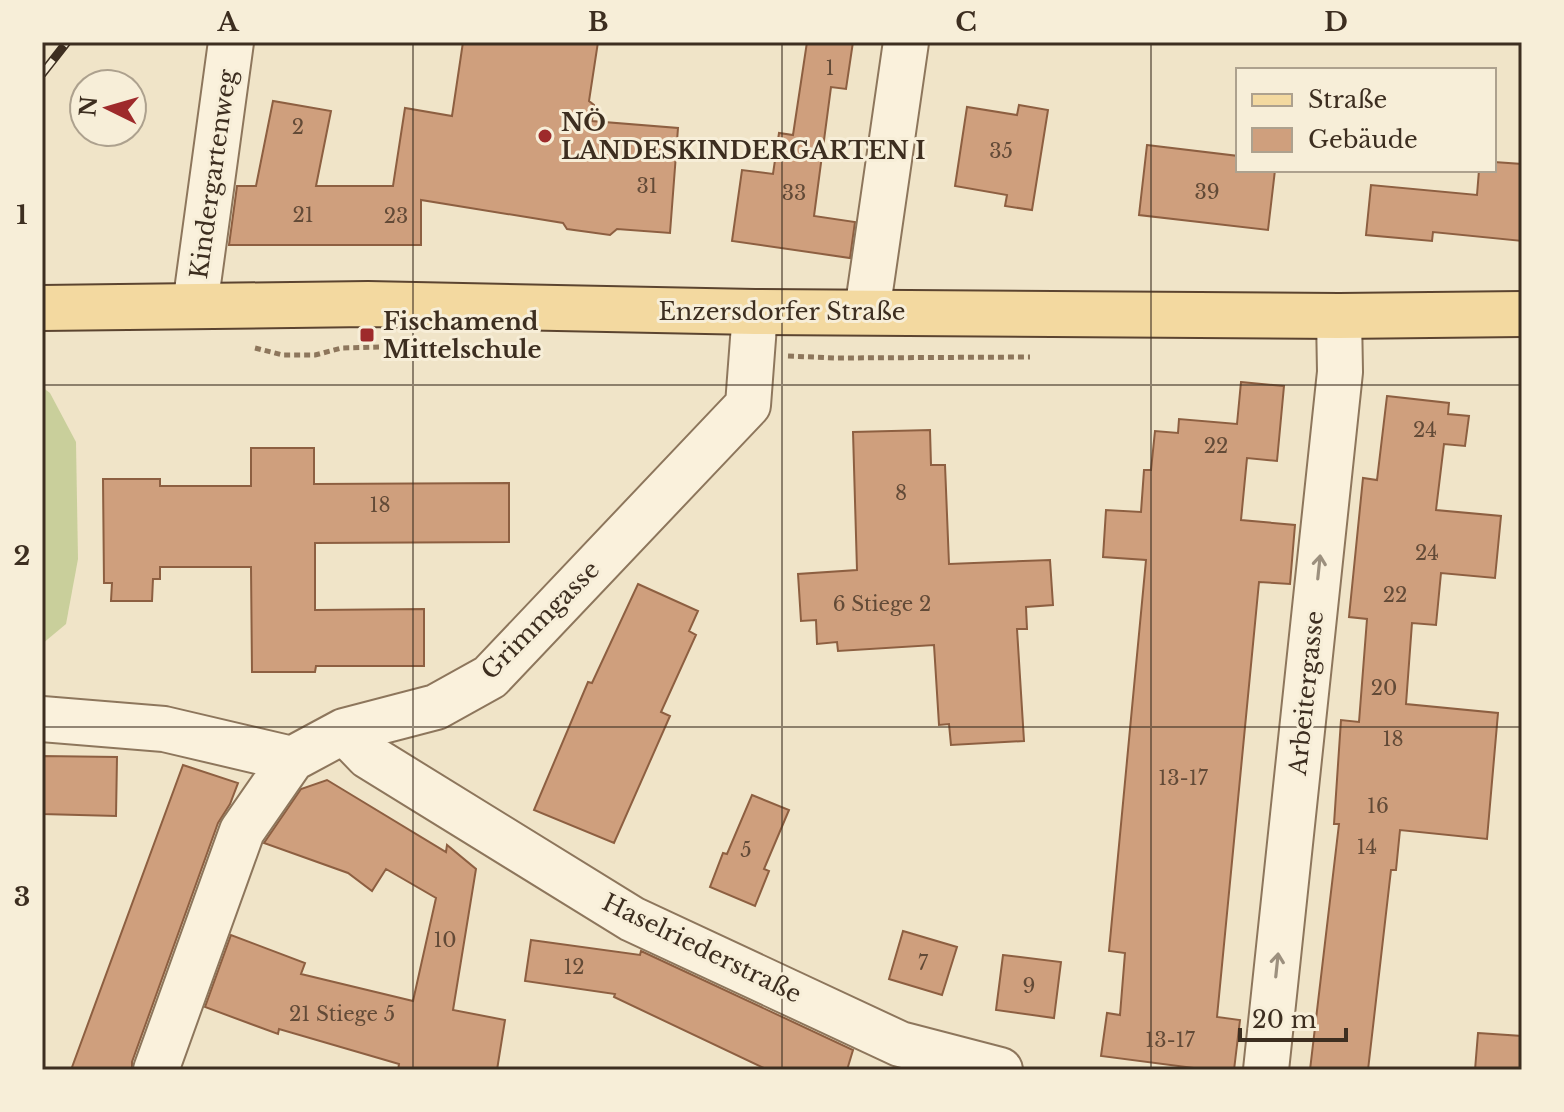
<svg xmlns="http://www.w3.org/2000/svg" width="1564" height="1112" font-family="'Libre Baskerville',serif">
<rect width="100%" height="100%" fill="#f0e4c8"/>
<path fill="#c9cf9b" d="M42,387l8,6 26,49 2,117 -12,65 -24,20z"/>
<path fill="#cf9f7d" stroke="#8d5f41" stroke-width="2" d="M463,42h135l-9,59 5,4 -2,16 86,7 -8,105 -53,-4 -7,6 -43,-6 -4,-6 -142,-23v45h-192l8,-59h19l17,-85 58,10 -15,75h77l12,-78 47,8z
M807,42h46l-7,47 -15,-2 -17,129 41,6 -5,36 -118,-17 10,-71 31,4 6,-41 14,2z
M1019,105l29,5 -16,100 -27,-4 2,-11 -52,-9 12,-79 50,8z
M1147,145l91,11v14h37l-7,60 -129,-15z
M1494,162l28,2v77l-89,-9 -1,9 -66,-6 5,-50 106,10 2,-25h15z
M1241,382l43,4 -7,75 -30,-3 -6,62 54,5 -5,59 -31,-2 -42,435 23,3 -6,50h-25l-108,-14 6,-43 13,2 5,-62 -16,-2 37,-391 -43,-3 3,-47 35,2 3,-42h7l4,-39 23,2 1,-14 58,5z
M1387,396l62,7 -1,11 21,2 -4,30 -21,-2 -8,66 65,6 -6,62 -54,-5 -5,52 -24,-2 -6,81 92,9 -11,126 -87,-9 -4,40h-5l-23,200h-58l29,-246h-5l7,-104 18,2 8,-103 -18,-2 14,-139 14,2z
M930,430l1,35h14l4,99 101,-4 3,45 -27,2 1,22h-10l7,112 -73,4 -2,-21 -10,1 -5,-80 -96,6 -1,-9 -20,2 -1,-24 -15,1 -3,-47 59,-4 -4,-138z
M251,448h63v36l195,-1v59l-194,1v67l109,-1v57h-108l-1,6h-63l-1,-105h-91v12h-7l-1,22h-41l1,-18h-8l-1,-104h57v7h91z
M638,584l60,27 -9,20 7,4 -35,77 9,4 -56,127 -80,-33 54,-128 4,1z
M42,756l75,1 -1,59 -74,-2z
M183,765l55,18 -8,21 -12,19 -86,239v8h-61z
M327,780l119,72 1,-7 29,24 -23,141 52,10 -8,50h-99l1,-6 -120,-35 -1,5 -73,-27 26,-72 74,28 -4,11 112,27 23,-103 -50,-29 -14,22 -24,-18 -84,-30 37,-54z
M752,795l37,15 -25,59 5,2 -14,35 -45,-19 13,-34 4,1z
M903,931l54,16 -15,48 -53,-16z
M531,940l109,15 1,-4 212,99 -6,20h-79l-154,-73 1,-3 -90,-13z
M1003,955l58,7 -7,56 -58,-8z
M1478,1033l44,3v34h-47z"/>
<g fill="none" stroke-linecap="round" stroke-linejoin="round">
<g stroke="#8d765c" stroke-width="48">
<path id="minor" d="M195,306l36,-264
M867,312l39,-270
M42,719l122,10 128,30
M344,731l24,25 264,163 268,125 100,26
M156,1070l86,-239 50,-72 52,-28 92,-24 54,-30 258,-272 7,-93
M1266,1070l74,-698 -1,-56"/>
</g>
<g stroke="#5b4430" stroke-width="48">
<path id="major" d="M42,308l326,-4 387,8 584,4 183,-2"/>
</g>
<path stroke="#8d765c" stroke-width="5" stroke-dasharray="6 4" stroke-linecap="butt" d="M255,348l28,7h32l27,-7 37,-1
M788,356l48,2 194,-1"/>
<use href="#minor" stroke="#faf1dc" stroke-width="44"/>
<use href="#major" stroke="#f3d9a0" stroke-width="44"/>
<g stroke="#3d2e20" stroke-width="9">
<path id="rail" d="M42,74l25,-32"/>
</g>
<use href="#rail" stroke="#f7eed8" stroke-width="6" stroke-dasharray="18" stroke-linecap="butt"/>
</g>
<defs><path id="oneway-shaft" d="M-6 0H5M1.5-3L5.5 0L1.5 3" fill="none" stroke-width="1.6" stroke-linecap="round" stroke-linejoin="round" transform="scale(2)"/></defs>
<g stroke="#9c907e">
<use href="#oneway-shaft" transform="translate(1319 567) rotate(-84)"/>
<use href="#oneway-shaft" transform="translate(1277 965) rotate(-84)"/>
</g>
<path fill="none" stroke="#3d2e20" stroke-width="2" stroke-opacity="0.55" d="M413,42v1028M782,42v1028M1151,42v1028M42,385h1480M42,727h1480"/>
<g fill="#9e2a2b" stroke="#f7eed8" stroke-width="3">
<circle cx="545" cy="136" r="8"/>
<rect x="359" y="327" width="16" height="16" rx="4"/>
</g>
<g text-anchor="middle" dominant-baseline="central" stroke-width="6" stroke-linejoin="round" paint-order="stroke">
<g font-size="20" fill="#624a37">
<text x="830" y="68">1</text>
<text x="298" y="127">2</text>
<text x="1001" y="151">35</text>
<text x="647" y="186">31</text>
<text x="1207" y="192">39</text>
<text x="794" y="193">33</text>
<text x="303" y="215">21</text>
<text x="396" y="216">23</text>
<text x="1425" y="430">24</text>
<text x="1216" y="446">22</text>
<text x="901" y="493">8</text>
<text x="380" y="505">18</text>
<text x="1427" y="553">24</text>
<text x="1395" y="595">22</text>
<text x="882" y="604">6 Stiege 2</text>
<text x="1384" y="688">20</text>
<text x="1393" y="739">18</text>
<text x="1183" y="778">13-17</text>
<text x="1378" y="806">16</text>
<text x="1367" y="847">14</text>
<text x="746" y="850">5</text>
<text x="445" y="940">10</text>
<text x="923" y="963">7</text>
<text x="574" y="967">12</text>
<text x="1029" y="986">9</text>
<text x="342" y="1014">21 Stiege 5</text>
<text x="1170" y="1040">13-17</text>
</g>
<g font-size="24" font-weight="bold" fill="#3d2e20" stroke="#f7eed8" text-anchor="start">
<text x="561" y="122">NÖ<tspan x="561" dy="28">LANDESKINDERGARTEN I</tspan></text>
<text x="383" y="321">Fischamend<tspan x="383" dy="28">Mittelschule</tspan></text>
</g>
<g font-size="24" fill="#3d2e20" stroke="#f7eed8">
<text transform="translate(213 174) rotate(-82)">Kindergartenweg</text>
<text x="782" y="311">Enzersdorfer Straße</text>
<text transform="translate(540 620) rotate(-45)">Grimmgasse</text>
<text transform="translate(1306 693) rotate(-84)">Arbeitergasse</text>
<text transform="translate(702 948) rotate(26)">Haselriederstraße</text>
</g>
</g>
<rect width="1564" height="1112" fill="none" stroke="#f7eed8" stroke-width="88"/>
<rect x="1236" y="68" width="260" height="104" fill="#f7eed8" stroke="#ada18e" stroke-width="2"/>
<rect x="1252" y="94" width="40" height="12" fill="#f3d9a0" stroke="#ada18e" stroke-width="2"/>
<text x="1308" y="108" font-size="24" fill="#3d2e20">Straße</text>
<rect x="1252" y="128" width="40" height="24" fill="#cf9f7d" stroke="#ada18e" stroke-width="2"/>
<text x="1308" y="148" font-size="24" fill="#3d2e20">Gebäude</text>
<g transform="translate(108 108) rotate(275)"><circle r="38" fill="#f7eed8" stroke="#ada18e" stroke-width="2"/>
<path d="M0-6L14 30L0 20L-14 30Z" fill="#9e2a2b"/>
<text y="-12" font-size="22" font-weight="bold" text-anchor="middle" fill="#3d2e20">N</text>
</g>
<path d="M1240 1028v12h106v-12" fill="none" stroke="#3d2e20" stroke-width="4"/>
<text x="1252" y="1028" font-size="24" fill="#3d2e20" stroke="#f7eed8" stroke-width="6" paint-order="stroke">20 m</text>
<rect x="44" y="44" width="1476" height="1024" fill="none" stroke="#3d2e20" stroke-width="3"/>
<g font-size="26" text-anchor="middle" font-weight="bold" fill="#3d2e20">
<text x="228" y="31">A</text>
<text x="598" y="31">B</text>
<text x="966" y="31">C</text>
<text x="1336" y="31">D</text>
<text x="22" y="224">1</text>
<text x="22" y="565">2</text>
<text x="22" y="906">3</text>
</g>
</svg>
